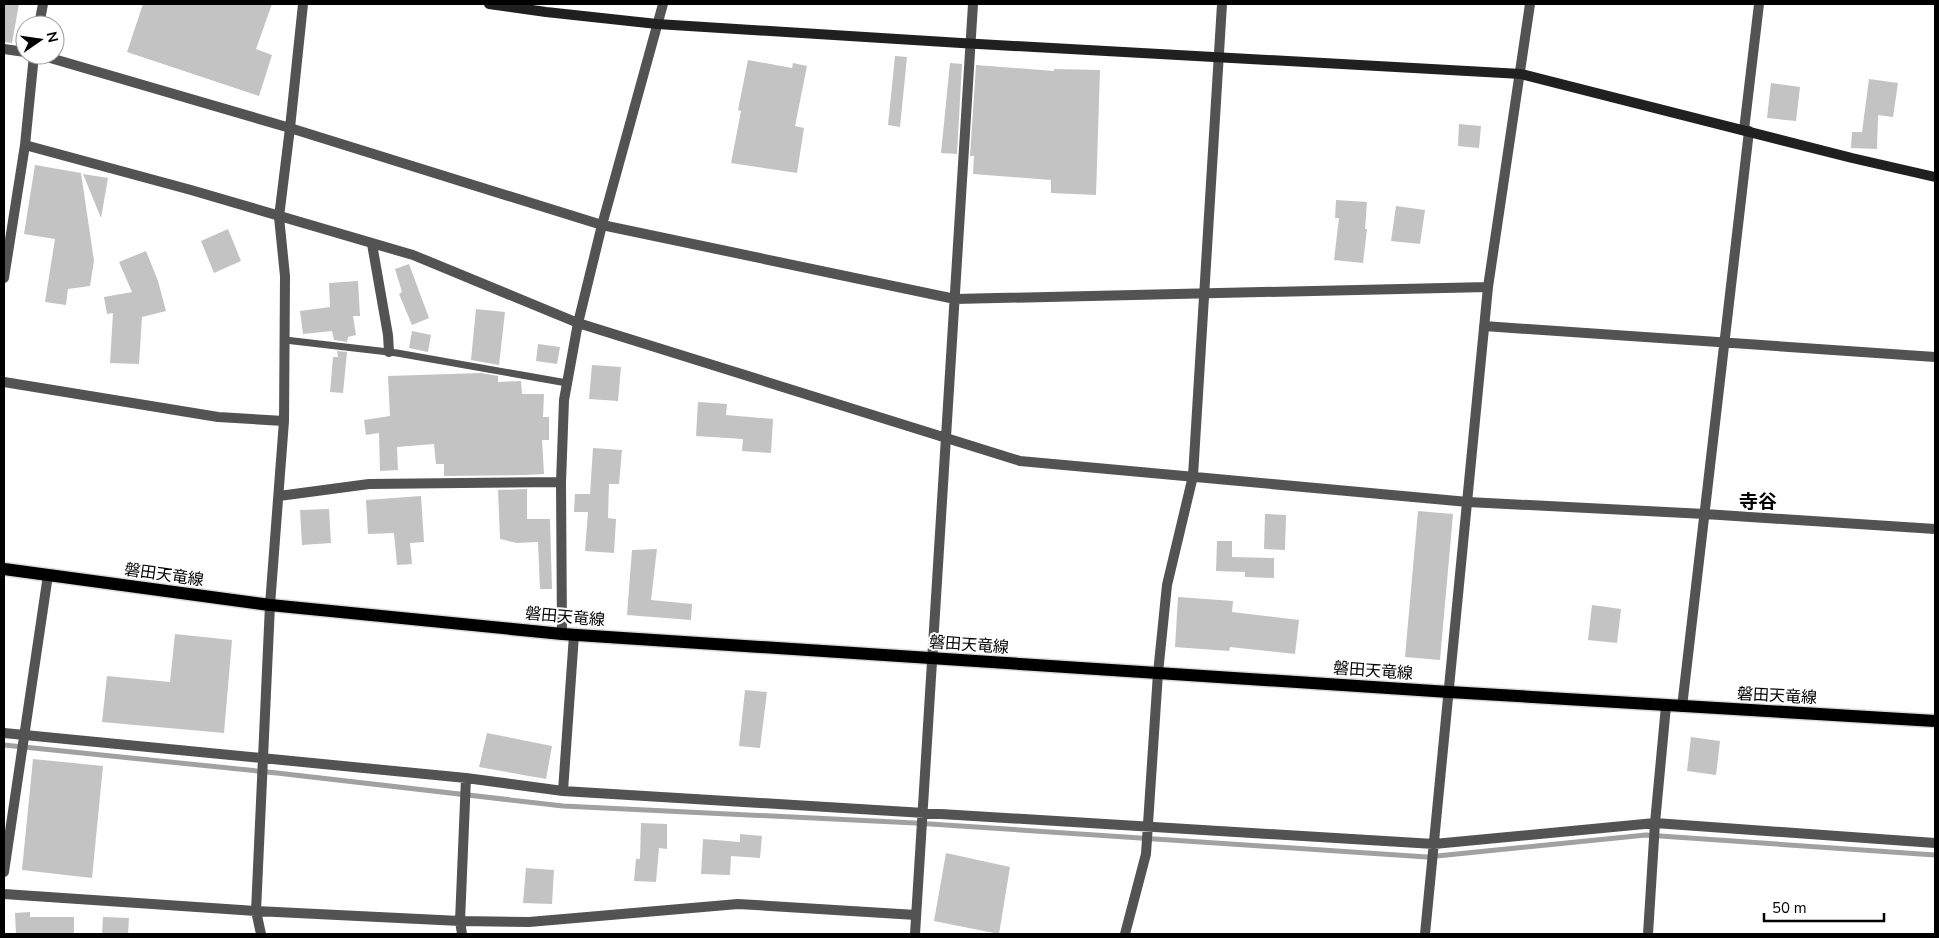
<svg xmlns="http://www.w3.org/2000/svg" width="1939" height="938" font-family="'Nunito Sans','Noto Sans JP',sans-serif">
<rect width="100%" height="100%" fill="#fff"/>
<g fill="none" stroke-linecap="round" stroke-linejoin="round">
<path stroke="#a1a1a1" stroke-width="5" d="M4,745l273,28 286,33 352,17 512,34 219,-22 289,20"/>
</g>
<path fill="#c3c3c3" d="M4,4h15l-7,39 -8,-1z
M143,4h129l-16,45 16,6 -13,41 -132,-44z
M895,56l12,1 -7,70 -12,-2z
M748,60l44,8 1,-5 14,3 -12,60 9,2 -7,45 -66,-10 10,-52 -3,-1z
M950,63l12,1 -5,90 -16,-1z
M976,65l78,6v-2l46,1 -4,125 -45,-2v-13l-78,-6 1,-18h-4z
M1869,79l29,4 -5,34 -15,-2 -1,34 -26,-1 1,-16h10z
M1771,83l29,4 -4,34 -29,-3z
M1459,124l22,2 -2,22 -21,-2z
M35,165l46,8 13,88 -4,25 -22,3 -2,16 -21,-3 10,-63 -31,-5z
M83,174l25,4 -7,40z
M1336,200l31,2 -2,27h2l-4,34 -29,-3 5,-42h-4z
M1396,206l29,4 -5,34 -29,-3z
M228,229l13,32 -27,12 -13,-32z
M146,251l12,30 8,30 -24,6 -3,47 -29,-1 3,-50 -6,1 -3,-17 28,-5 -13,-30z
M409,264l20,54 -17,7 -13,-31 3,-2 -7,-23z
M358,281l2,35h-7l3,19 -8,2 -1,5 -13,-2 -2,-9 -29,3 -3,-23 30,-4 -1,-24z
M476,309l29,3 -6,53 -28,-5z
M412,331l19,4 -3,17 -19,-4z
M538,344l22,3 -3,17 -21,-3z
M337,351l10,1 -4,41 -13,-1 3,-35h5z
M592,365l29,2 -3,34 -29,-2z
M481,373l17,3v6l23,-1 1,13h22l-1,23h6v23h-7l2,34 -18,1 -82,1v-12h-8l-2,-20 -37,3 1,23 -18,1 -1,-38 -13,2 -2,-15 26,-4 -2,-40z
M698,402l29,2 -1,11 47,4 -2,34 -29,-2 1,-12 -47,-3z
M593,448l29,2 -3,34h-10l-1,34 8,1 -2,34 -29,-2 3,-39h-14l1,-18h15z
M527,489v30h23l2,70h-12l-2,-47 -21,1 -17,-4 -2,-49z
M421,496l3,46 -14,1 2,21 -15,1 -3,-32 -26,1 -2,-34z
M329,509l2,34 -29,2 -2,-35z
M1418,511l35,3 -13,146 -35,-3z
M1265,514l21,1 -1,35 -21,-1z
M1217,541h15v16l42,1v20l-29,-1v-5l-29,-1z
M657,549l-6,51 41,4 -1,16 -64,-5 5,-65z
M1178,597l55,4 -1,11 67,8 -4,34 -65,-7 -1,4 -54,-4z
M1592,605l29,4 -4,34 -29,-3z
M175,634l57,6 -8,93 -122,-11 5,-46 63,6z
M745,690l22,2 -7,56 -21,-2z
M487,733l65,13 -6,33 -67,-12z
M1691,737l29,4 -4,34 -29,-4z
M33,759l70,7 -11,112 -70,-8z
M641,823l26,1v25l-8,-1 -3,34 -22,-1 2,-22h4z
M740,834l22,2 -2,22 -29,-2 -1,19 -29,-1 2,-35 37,3z
M946,853l64,14 -11,67 -65,-13z
M526,868l28,2 -2,34 -29,-1z
M30,912v5h44v17h-58l-1,-21z
M103,917l26,1 -1,16h-26z"/>
<g fill="none" stroke-linecap="round" stroke-linejoin="round">
<g stroke="#dbdbdb" stroke-width="15">
<path id="primary" d="M4,569l266,36 292,29 887,58 486,29"/>
</g>
<path stroke="#535353" stroke-width="7" d="M285,340l112,13 170,30"/>
<path stroke="#535353" stroke-width="10" d="M39,25l4,-21
M4,49l21,3
M40,55l250,73 312,97 353,74 533,-12
M1744,130l15,-126
M25,145l166,45 222,65 165,68 442,138 448,41 237,12 230,15
M372,244l16,91 1,17
M4,278l21,-133 9,-90
M1484,326l451,31
M4,382l214,35 66,4
M279,496l90,-12 192,-2
M562,634l-1,-152 3,-82 14,-77 24,-98 61,-221
M1682,707l67,-576
M4,733l462,45 97,13 871,53 221,-21 280,20
M563,791l11,-156
M4,872l44,-297
M4,894l252,17 204,10 69,1 209,-18 178,11
M261,934l-5,-23 14,-306 14,-184 1,-145 -6,-59 11,-89 13,-124
M462,934l-2,-13 6,-143
M915,934l58,-930
M1125,934l21,-80 12,-181 9,-88 26,-109 29,-472
M1425,934l63,-647 42,-283
M1648,934l7,-111 11,-117"/>
<path stroke="#202020" stroke-width="10" d="M489,4l57,8 111,12 304,19 560,31 331,84 83,19"/>
<use href="#primary" stroke="#000" stroke-width="12"/>
</g>
<g text-anchor="middle" dominant-baseline="central" stroke-width="4" stroke-linejoin="round" paint-order="stroke">
<g font-size="16" fill="#000" stroke="#fff">
<text transform="translate(164 575) rotate(8)">磐田天竜線</text>
<text transform="translate(565 617) rotate(5)">磐田天竜線</text>
<text transform="translate(969 645) rotate(4)">磐田天竜線</text>
<text transform="translate(1373 671) rotate(4)">磐田天竜線</text>
<text transform="translate(1777 696) rotate(3)">磐田天竜線</text>
</g>
<g font-size="19" font-weight="bold" fill="#000" stroke="#fff">
<text x="1758" y="502">寺谷</text>
</g>
</g>
<rect width="1939" height="938" fill="none" stroke="#000000" stroke-width="10"/>
<g transform="translate(40 40) rotate(77)"><circle r="24" fill="#ffffff" stroke="#999999"/>
<path d="M0-4L9 19L0 12L-9 19Z" fill="#000000"/>
<text y="-8" font-size="14" font-weight="bold" text-anchor="middle" fill="#000000">N</text>
</g>
<path d="M1764 913v8h120v-8" fill="none" stroke="#000000" stroke-width="2.5"/>
<text x="1772" y="913" font-size="15" fill="#000000" stroke="#ffffff" stroke-width="4" paint-order="stroke">50 m</text>
</svg>
